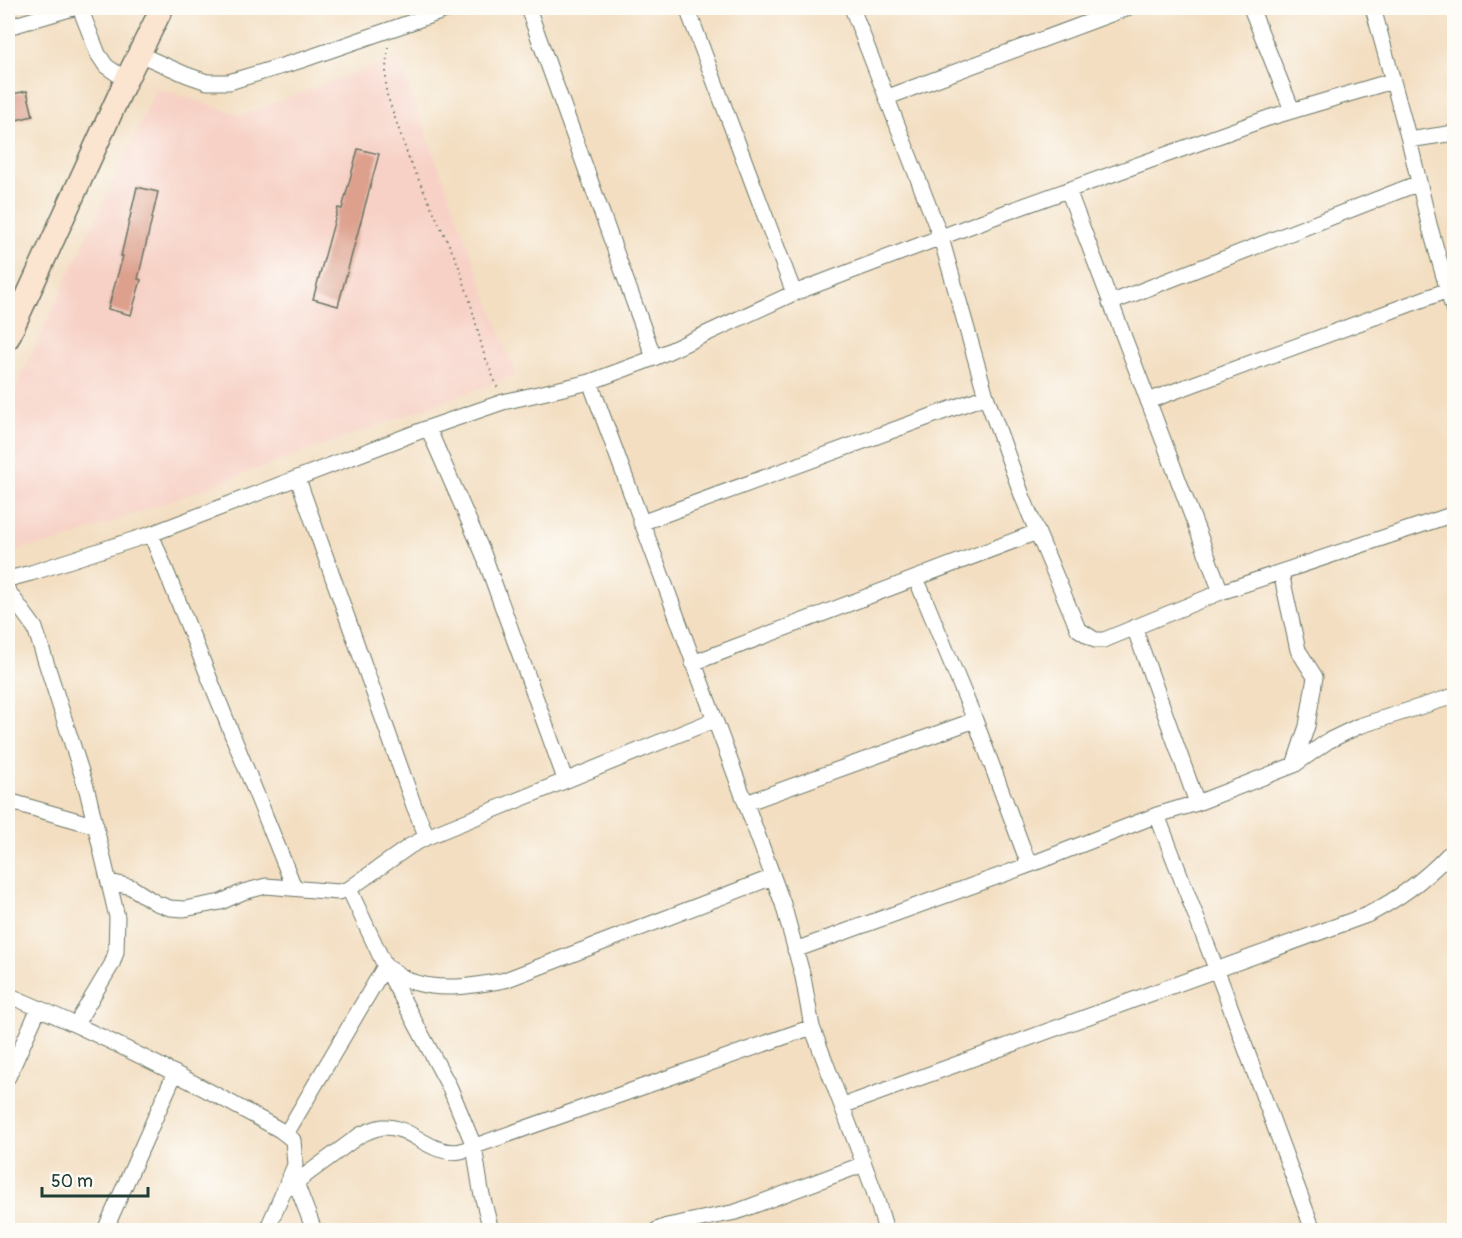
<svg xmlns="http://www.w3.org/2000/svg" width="1462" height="1238" font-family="Pangolin,sans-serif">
<rect width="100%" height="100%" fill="#fdfcf7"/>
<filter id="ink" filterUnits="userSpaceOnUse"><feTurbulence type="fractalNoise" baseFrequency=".0167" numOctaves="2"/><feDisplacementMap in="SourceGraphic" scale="12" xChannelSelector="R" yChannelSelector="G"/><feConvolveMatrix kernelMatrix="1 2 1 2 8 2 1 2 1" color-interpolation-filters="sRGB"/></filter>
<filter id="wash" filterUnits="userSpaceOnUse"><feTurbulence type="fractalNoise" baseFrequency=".008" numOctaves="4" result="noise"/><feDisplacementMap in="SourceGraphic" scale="24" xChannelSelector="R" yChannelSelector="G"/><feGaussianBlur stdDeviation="1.35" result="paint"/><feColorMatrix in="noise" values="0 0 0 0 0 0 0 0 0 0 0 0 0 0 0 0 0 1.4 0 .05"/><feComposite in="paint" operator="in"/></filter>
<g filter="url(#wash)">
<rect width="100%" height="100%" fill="#f3dec1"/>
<path fill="#f7d1c6" d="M398,57l118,318 -458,167 -50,9v-147l149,-316 85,27z"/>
<g id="blocks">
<path fill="#dda08d" d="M27,91l6,25 -25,6v-27z
M358,149l21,5 -41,152 -25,-7 25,-91 4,1z
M137,187l21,5 -20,87 3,1 -10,35 -23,-6 15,-53h-2z"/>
</g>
</g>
<g filter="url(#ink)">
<use href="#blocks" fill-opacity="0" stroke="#697565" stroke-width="1.5"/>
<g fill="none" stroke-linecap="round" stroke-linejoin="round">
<g stroke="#697565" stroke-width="17">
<path id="street" d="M80,8l18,46 8,12 20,14
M528,8l126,350
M687,8l107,285
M852,8l89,230 45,158 37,102 55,131 17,11h9l117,-48 233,-78
M1251,8l41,102
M1373,8l36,132 20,84 25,88
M8,27l65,-19
M139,54l48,21 20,7h22l76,-23 147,-51
M888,97l239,-89
M1409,140l45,-7
M1068,190l153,402
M1110,303l309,-120
M590,382l193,522 20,73 9,50 61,161 13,42
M1148,401l300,-111
M428,428l55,125 82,226
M298,479l116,327 13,31
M641,523l345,-127
M151,534l143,353
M1281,573l17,77 17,27 -8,49 -13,39
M916,578l59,142 54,145
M8,579l23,-6 120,-39 277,-106 75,-26 87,-20 64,-24 140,-65 213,-81 261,-94 124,-37
M8,591l27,37 52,162 30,127 -1,35 -4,12 -36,60
M1134,627l63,176
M693,663l344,-131
M8,801l88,25
M746,803l229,-83
M1157,815l60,156 96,259
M110,882l21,5 25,16 14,5 14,1 37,-7 22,-10 23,-6 72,6 11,-3 61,-43 17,-9 287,-117
M349,889l36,77 65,122 24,58 7,45 10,39
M795,950l234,-85 128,-50 40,-12 97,-38 34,-24 31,-15 95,-30
M8,995c93,39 183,85 272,135l13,10 2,25 -28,65
M8,1077l31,-69
M842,1106l525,-191c32,-16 57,-35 81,-60l6,-3
M286,1134l99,-168c8,4 16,11 25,15 31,11 63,5 95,-1l268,-103
M296,1183l18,47
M284,1191l76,-56c7,-3 15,-7 23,-8 29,-2 47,30 78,24l351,-124
M105,1230l70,-157
M657,1230l10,-4 69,-14 128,-48"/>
</g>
<g stroke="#697565" stroke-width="25">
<path id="secondary" d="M8,338l118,-258 36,-72"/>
</g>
<path stroke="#697565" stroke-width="2" stroke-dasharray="1.5 4.5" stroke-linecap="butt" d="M388,47l-2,21v24l23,67 49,105 12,37 14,53 14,35"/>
<use href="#street" stroke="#fff" stroke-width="15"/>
<use href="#secondary" stroke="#fce5d0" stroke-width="22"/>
</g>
</g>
<rect width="1462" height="1238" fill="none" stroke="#fdfcf7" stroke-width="30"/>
<path d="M42 1187v9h106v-9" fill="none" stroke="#1f3d34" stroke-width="3"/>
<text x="51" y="1187" font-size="18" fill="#1f3d34" stroke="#fdfcf7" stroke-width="4.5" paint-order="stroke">50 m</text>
</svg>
